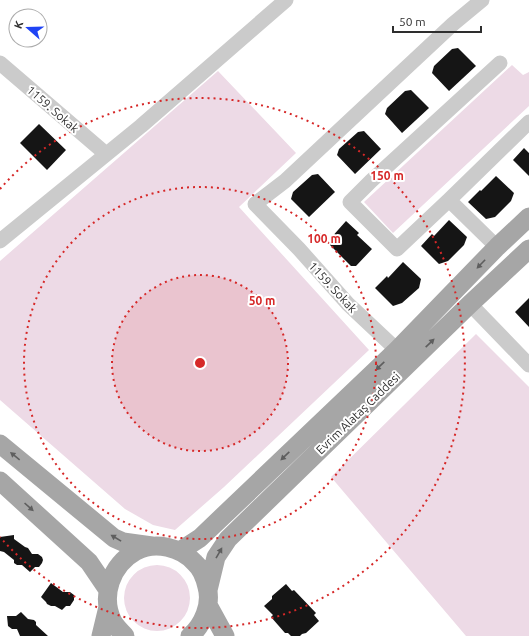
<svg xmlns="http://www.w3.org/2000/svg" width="529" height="636" font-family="Ubuntu,sans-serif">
<rect width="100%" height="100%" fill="#fff"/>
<path fill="#eddae6" d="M512,65l11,10 6,-3v34l-136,127 -29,-31z
M218,71l78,82 -57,54 130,143 -145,137 -49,43 -22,-5 -28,-16 -125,-109v-139z
M476,334l53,53v249h-63l-135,-159z
M124 598a33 33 0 1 1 66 0a33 33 0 1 1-66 0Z"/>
<path fill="#151515" d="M458,48l18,18 -27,25 -17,-18 2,-7 18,-17z
M411,90l18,18 -27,25 -17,-19 2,-6 18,-17z
M39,124l27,26 -19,20 -27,-27z
M364,131l17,18 -26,25 -18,-19 2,-6 19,-17z
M524,148l5,5v23l-16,-16z
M318,174l17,18 -26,25 -18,-18 2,-7 19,-17z
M496,176l18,17 -3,8 -16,16 -9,2 -18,-17 12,-12 1,1z
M449,220l18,17 -3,8 -16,16 -9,3 -18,-18 11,-12 2,2z
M346,221l13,12 -2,2 15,14 -16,17h-5l-21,-21v-6z
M403,262l18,17 -2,9 -17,15 -9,3 -18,-18 12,-12 1,2z
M529,298v29l-14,-15z
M14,535v4l11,8 3,1 4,6h6l4,3 1,3 -1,3 -3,4h-4l-5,5 -8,-7h-5l-3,-2v-3l-10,-8 -4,-1v-14z
M51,583l12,9h7l4,3v5l-4,6h-4l-4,4 -7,-4h-4l-4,-2 -1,-2 -5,-5z
M286,584l6,7 2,-1 22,23 -2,2 5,6 -13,12 -4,1 -2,2h-9l-3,-3h-3l-14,-16 2,-2 -9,-9 8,-7v-3z
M21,612l7,7 6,1 2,2v3l12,11h-28l-3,-7h-5l-4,-3 -1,-10h9z"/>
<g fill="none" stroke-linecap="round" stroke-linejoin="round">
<path stroke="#cbcbcb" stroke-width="15" d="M0,63l106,91
M500,63l-129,118 -21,21 47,47 52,-49 80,-78
M449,200l48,47
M0,241l141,-115 145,-126
M470,304l59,61
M397,350l-49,-46 -49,-55 -44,-45 30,-23 168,-157 29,-24"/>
<path stroke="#a6a6a6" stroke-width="19" d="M0,444l114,94 9,4 29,4
M0,481l89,81 19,28
M170,548l10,3 20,-13 197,-188 100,-103 32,-30
M208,590l8,-33 12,-18 242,-235 59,-55
M208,605l17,31
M101,636l7,-29
M125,636c-4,-4 -9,-9 -12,-14 -13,-26 -2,-57 23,-71 19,-10 45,-4 59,12 7,6 10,15 12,24 5,17 -4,38 -17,49"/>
</g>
<defs><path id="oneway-solid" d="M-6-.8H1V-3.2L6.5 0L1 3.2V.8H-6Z"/></defs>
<g fill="#5e5e5e">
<use href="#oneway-solid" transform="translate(481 264) rotate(134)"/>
<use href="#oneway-solid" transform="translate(430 343) rotate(-44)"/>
<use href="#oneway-solid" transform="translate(380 366) rotate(136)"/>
<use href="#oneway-solid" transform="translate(15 456) rotate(-141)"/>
<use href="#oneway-solid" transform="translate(285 456) rotate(136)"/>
<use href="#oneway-solid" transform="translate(29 507) rotate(42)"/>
<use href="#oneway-solid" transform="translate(116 538) rotate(-149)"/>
<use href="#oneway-solid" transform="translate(219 553) rotate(-60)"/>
</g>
<circle cx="200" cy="363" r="88" fill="#d62828" fill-opacity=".12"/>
<g fill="none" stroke="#d62828" stroke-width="2" stroke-dasharray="2 4">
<circle cx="200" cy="363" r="88"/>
<circle cx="200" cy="363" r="176"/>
<path d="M0 189A265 265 0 1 1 0 537"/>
</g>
<g text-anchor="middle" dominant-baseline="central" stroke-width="4" stroke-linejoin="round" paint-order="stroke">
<g font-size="12" fill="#2e2e2e" stroke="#fff">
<text transform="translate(53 109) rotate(41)">1159. Sokak</text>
<text transform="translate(333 287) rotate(47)">1159. Sokak</text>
<text transform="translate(358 413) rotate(-44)">Evrim Alataş Caddesi</text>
</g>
</g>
<circle cx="200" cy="363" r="6" fill="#d62828" stroke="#fff" stroke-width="2"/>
<g font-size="12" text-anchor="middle" font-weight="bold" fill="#d62828" stroke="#fff" stroke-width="4" stroke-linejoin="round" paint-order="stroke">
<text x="387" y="180">150 m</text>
<text x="324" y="243">100 m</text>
<text x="262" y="305">50 m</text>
</g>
<g transform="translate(28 28) rotate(290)"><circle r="19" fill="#ffffff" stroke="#ababab"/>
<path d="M0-3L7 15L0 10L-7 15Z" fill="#1f43f5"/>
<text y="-6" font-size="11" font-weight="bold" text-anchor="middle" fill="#2e2e2e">K</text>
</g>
<path d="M393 26v6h88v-6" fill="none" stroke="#2e2e2e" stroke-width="2"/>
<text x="399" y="26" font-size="12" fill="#2e2e2e" stroke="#ffffff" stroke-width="3" paint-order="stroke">50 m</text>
</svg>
